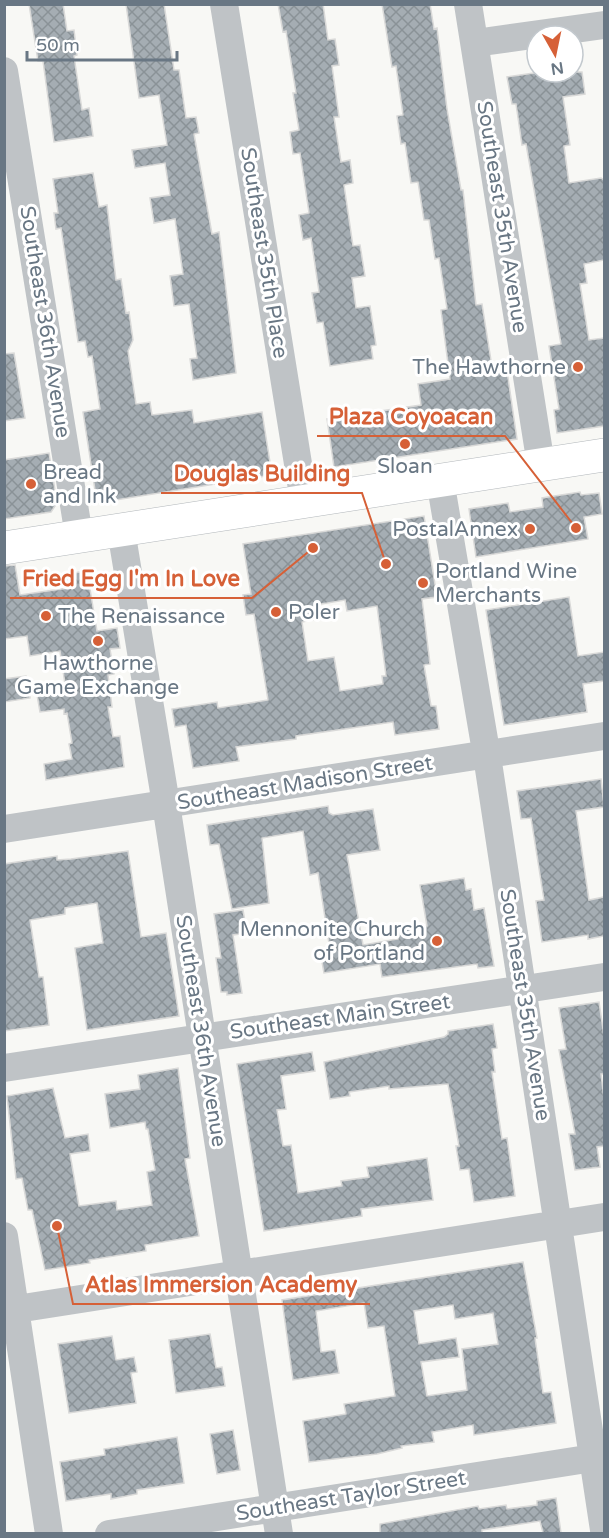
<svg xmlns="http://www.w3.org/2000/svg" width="609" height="1538" font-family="'Varela Round',sans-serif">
<defs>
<pattern id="building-cross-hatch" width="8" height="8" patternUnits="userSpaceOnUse" patternTransform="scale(1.5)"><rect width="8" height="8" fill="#a5adb3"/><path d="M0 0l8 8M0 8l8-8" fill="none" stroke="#8a9297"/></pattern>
</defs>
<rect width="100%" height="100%" fill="#f8f8f5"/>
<path fill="url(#building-cross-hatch)" stroke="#d9d9d8" stroke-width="1.5" fill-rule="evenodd" d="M29,4h34l4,27 7,-1 3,25 -3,1 8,54 7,-2 4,28 -39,6 -11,-81h-5z
M126,4h38l10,66h5l7,48 10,-1 3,16 -5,1 18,100 7,-2 17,141 -43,7 -3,-21 7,-1 -8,-54 -15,2 -4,-30 13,-2 -8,-55 -21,4 -4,-25 20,-3 -5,-32 -30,5 -3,-18 35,-5 -8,-50 -20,3z
M278,4h45l5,36 7,-1 4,26 -7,1 7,51h-5l7,45 9,-2 3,23 -9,2 9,61 7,-1 5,31 -13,2 4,30 14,-2 6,39 -5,1 2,13 -43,7 -7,-44 -6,1 -5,-30 7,-1 -8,-54 -8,2 -4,-25 10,-2 -9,-60 -7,1 -3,-22 9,-2 -6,-37h3l-10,-62 -3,1z
M382,4h48l4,25 3,-1 10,81 14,81h2l13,115 6,-1 11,69 14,-2 10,68 -183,28 -7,-48 94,-14 -3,-21 32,-5 -9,-69 6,-1 -8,-51 -4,1 -6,-39h-5l-6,-38 -7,1 -6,-40 -4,1 -4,-28 6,-1 -7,-49 -4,1z
M541,72h41l3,22 -22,3 7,48 -6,1 5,37 32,-5 3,2v80l-20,4 3,19 -7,1 9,56 15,-2v88l-47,7 -3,-23 5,-1 -10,-63 12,-2 -35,-200 -4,1 -6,-41h-4l-5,-27z
M93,173l6,34 8,-2 9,75 5,-1 5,34 3,-1 4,28 -5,11 8,53 14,-2 2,13 40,-5 2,13 68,-11 10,63 -175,28 -14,-91 17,-3 -8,-53 -4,1 -3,-16 -7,1 -17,-114 -5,1 -2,-16h4l-5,-34z
M14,353l11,65 -21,3v-67z
M49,453l8,50 -6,9 -47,7v-59z
M580,492l1,3 18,-2 3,21 -18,3 4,22 -112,18 -7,-48 39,-6 2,9 33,-5 -1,-9z
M424,516l13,81 -15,2 8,65 -6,1 7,41h5l3,23 -44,6 -2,-13 -97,14v3l-60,8 3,14 -46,7 -7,-43 -11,2 -3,-18 45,-7 1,6 50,-8 -14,-86 -8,1 -3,-20 8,-1 -8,-50zM345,600l2,11 30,-5 9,70h-4l1,8 -43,7 -6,-34 -26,4 -6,-39 15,-3 -2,-14z
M15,565l5,30 48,-7 -2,-14 21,-3 10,60 20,-3 3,20 -10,1 4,25 -6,1 4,32h-4l5,30 7,-1 4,31 -78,13 -2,-16 28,-5 -3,-15 3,-1 -5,-30 -3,1v-5l-24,3 -4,-23 29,-5 -5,-33 -30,5 -3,-20 -23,3v-73z
M569,597l9,59 26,-4v29l-21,3 4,28 -83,13 -18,-115z
M26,676l4,22 -26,4v-23z
M601,779l3,28 -28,4 13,89 15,-3v39l-16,3v-4l-46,7 -6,-41 8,-1 -13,-82 -10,1 -4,-28z
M328,806l1,7 4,2 40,-6 7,41 -33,5 16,90 35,-6 -1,-8 30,-5 -7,-41 44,-7 2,12 5,-1 3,21 10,-2 10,58 -16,2 -1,-4 -95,13 -2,-13 -56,9 -4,-22 10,-1 -12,-77 -8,2 -7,-44 -41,7 7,65 -37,6 -13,-65 -9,1 -3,-20z
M128,851l13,86 25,-4 13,83 -92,14 -12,-82 28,-5 -6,-40 -32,5v6l-35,6 9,57h4l6,48 -45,6v-167l53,-8v4l14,-1z
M243,910l4,23 -14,2 9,58 -15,2v-3h-6l-5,-34h5l-7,-44z
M599,1002l5,34v38h-3l3,24v48l-7,1 3,20 -25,3 -6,-36h6l-16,-84 7,-1 -7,-41z
M493,1024l4,24 -5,1 3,23h-3l10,67 5,-1 8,58 -41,6 -5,-33 -9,1 -4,-24h3l-11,-62 -59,5v-3l-40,6 1,4 -20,3 -6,-37 120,-25 4,-3v-3z
M312,1052l3,19 -34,5 5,33 -9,1 6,36 8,-1 7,48 44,-7 -1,-5 28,-4 -2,-10 60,-9 6,42 -72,9 1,7 -98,15 -27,-167z
M178,1068l12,90 -5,1 14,77 -54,9 1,6 -57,9 1,3 -45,7 -13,-60h-4l-6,-32 -6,1 -9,-83 46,-8 12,50 23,-4 2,17 -20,3 9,52 37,-5 1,9 35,-5 -5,-33 8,-2 -7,-41h-2l-1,-7 -35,6 -5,-34 35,-5 -2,-14z
M523,1262l14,76h-2l8,55 8,-1 5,31 -82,12 -1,-10 -41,7 2,10 -33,4 1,2 -25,6 -68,8 -6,-41 43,-7 -2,-10 51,-8 -11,-70 -16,2 -4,-25 -48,8 5,41 14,-2 4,23 -46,7 -11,-80zM453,1305l2,14 38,-6 5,31 -36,5 5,41 -40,6 -6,-34 38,-5 -3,-19 -37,6 -5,-33z
M210,1334l6,34 6,-1 3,19 -49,7 -7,-53z
M112,1336l4,24 18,-3 3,15 -6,1 5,30 -67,10 -11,-69z
M233,1430l7,40 -23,4 -7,-40z
M177,1437l7,46 -47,7v4l-26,5v-5l-45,7 -6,-39 45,-7 -1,-6z
M556,1498l5,35h-18l-3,-12 -58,9v3h-102v-9l98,-18 1,3 27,-4 1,4 30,-4v-4z"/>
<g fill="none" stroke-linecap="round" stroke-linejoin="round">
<g stroke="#b2b7bb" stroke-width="34">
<path id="major" d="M4,548l600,-93"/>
</g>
<path stroke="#bfc3c6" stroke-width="28" d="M224,4l80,497
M468,4l73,461
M475,43l129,-18
M4,71l75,465
M440,480l49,289 115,761
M121,530l45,274 113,730
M4,829l600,-93
M4,1068l600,-91
M4,1236l45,298
M4,1311l600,-94
M109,1534l484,-76"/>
<use href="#major" stroke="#fff" stroke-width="33"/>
</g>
<g fill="#d66037" stroke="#fff" stroke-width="2">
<circle cx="578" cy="367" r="6"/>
<circle cx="405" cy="444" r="6"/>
<circle cx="31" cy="484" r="6"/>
<circle cx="530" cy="529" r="6"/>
<circle cx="423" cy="583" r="6"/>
<circle cx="276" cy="612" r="6"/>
<circle cx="46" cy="616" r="6"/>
<circle cx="98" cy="641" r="6"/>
<circle cx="437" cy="941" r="6"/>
</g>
<g text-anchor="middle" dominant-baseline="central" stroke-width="6" stroke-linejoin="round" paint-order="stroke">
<g font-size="21" fill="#697784" stroke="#fff">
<text transform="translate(502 217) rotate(81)">Southeast 35th Avenue</text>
<text transform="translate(264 253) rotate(81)">Southeast 35th Place</text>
<text transform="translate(45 322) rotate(81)">Southeast 36th Avenue</text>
<text transform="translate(305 783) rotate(-9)">Southeast Madison Street</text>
<text transform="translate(525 1005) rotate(81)">Southeast 35th Avenue</text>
<text transform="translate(340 1017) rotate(-8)">Southeast Main Street</text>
<text transform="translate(201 1031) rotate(81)">Southeast 36th Avenue</text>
<text transform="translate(351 1496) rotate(-9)">Southeast Taylor Street</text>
</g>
<g font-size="21" fill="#697784" stroke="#fff" text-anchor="start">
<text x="566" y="367" text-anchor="end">The Hawthorne</text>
<text x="405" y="466" text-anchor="middle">Sloan</text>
<text x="43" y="472">Bread<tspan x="43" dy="24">and Ink</tspan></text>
<text x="518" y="529" text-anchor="end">PostalAnnex</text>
<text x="435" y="571">Portland Wine<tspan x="435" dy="24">Merchants</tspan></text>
<text x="288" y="612">Poler</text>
<text x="58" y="616">The Renaissance</text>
<text x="98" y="663" text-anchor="middle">Hawthorne<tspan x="98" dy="24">Game Exchange</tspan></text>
<text x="425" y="929" text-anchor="end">Mennonite Church<tspan x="425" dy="24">of Portland</tspan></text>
</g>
</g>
<path fill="none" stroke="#d66037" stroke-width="2" d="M576 528L505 436H317M386 564L362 493H161M313 548L252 598H10M57 1226L73 1304H370"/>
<g fill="#d66037" stroke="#fff" stroke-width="2">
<circle cx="576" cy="528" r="6"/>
<circle cx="386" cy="564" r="6"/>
<circle cx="313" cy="548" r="6"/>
<circle cx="57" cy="1226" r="6"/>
</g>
<g font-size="22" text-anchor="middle" font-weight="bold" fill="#d66037" stroke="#fff" stroke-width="6" stroke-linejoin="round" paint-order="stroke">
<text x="411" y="424">Plaza Coyoacan</text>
<text x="262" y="481">Douglas Building</text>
<text x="131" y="586">Fried Egg I'm In Love</text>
<text x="221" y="1292">Atlas Immersion Academy</text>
</g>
<rect width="609" height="1538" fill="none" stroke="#697784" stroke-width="12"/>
<g transform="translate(555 54) rotate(171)"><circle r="28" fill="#ffffff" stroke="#c3c9ce" stroke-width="1.5"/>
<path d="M0-4.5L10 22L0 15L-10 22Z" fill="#d66037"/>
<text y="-9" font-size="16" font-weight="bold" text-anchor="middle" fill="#697784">N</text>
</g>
<path d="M27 51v9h150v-9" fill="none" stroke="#697784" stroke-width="3"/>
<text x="36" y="51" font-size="18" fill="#697784" stroke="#ffffff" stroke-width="4.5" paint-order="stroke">50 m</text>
</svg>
